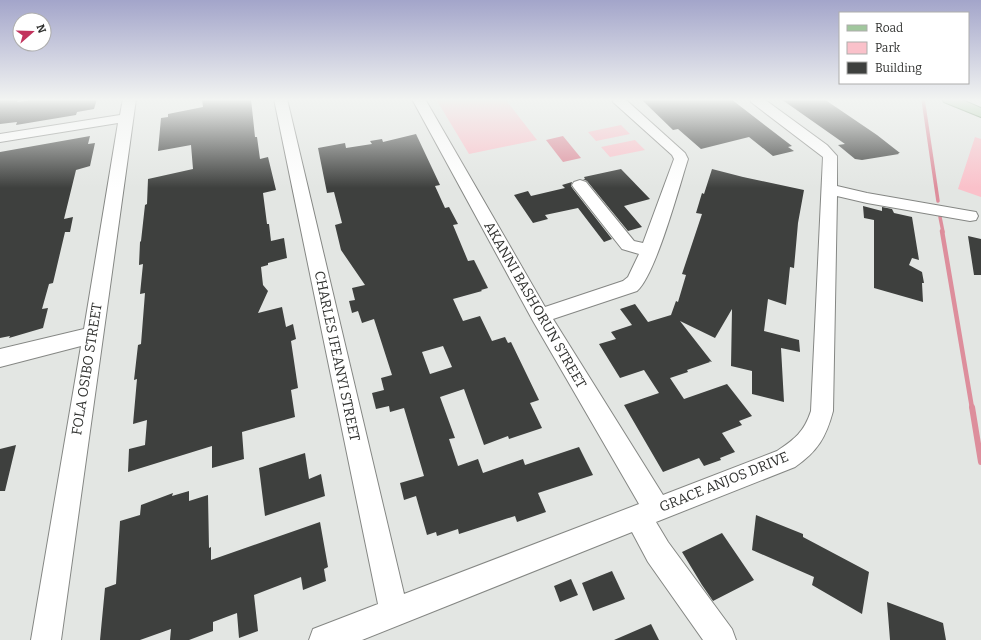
<svg xmlns="http://www.w3.org/2000/svg" width="981" height="640" font-family="Bitter,serif">
<rect width="100%" height="100%" fill="#e3e6e3"/>
<path fill="#fac1ca" d="M436,99h69l32,41 -68,14z
M621,125l9,9 -34,7 -8,-9z
M975,137l6,2v58l-23,-8z
M635,140l10,10 -35,7 -9,-10z"/>
<path fill="#dd8e9c" d="M563,136l18,22 -18,4 -17,-22z"/>
<g fill="none" stroke-linecap="round" stroke-linejoin="round">
<path stroke="#dd8e9c" stroke-width="3.5" d="M923,99l15,102
M940,217l3,15"/>
<path stroke="#dd8e9c" stroke-width="4.5" d="M942,231l30,177"/>
<path stroke="#dd8e9c" stroke-width="6" d="M972,407l9,55"/>
</g>
<path fill="#3e403e" fill-rule="evenodd" d="M0,99h19l-2,3 22,-3h58l-3,10 -17,3 -1,3 -60,10 1,-3 -17,2z
M202,99h49l4,38h2l3,22 8,-2 8,33 -13,3 4,31h2l2,17 13,-3 3,20 -19,5v2l-7,2 2,18 5,6 -10,22 24,-6 4,20 7,-3 3,15 -5,2 7,47 -7,2 4,27 -53,15 2,27 -32,9v-22l-84,26 1,-23 16,-4 2,-25 -14,4 4,-45 -3,1 4,-35 3,-1 4,-51 -5,1 3,-30 -4,1 1,-23 1,-1 4,-36 2,-1 1,-25 45,-10 -2,-24 -33,6 3,-33 7,-1v-3l35,-7z
M641,99h90l61,47 -4,1 6,4 -21,5 -24,-19 -48,12 -23,-20 -5,1z
M781,99h43l53,36 23,18h-2l1,1 -37,6 -7,-1 -17,-14 7,-1z
M416,134l24,51 -5,1 10,22 4,-1 9,17 -5,1 15,36 6,-1 14,28 -7,2 1,1 -29,8 10,22 17,-5 12,25 13,-4 3,6 3,-1 28,58 -9,3 12,25 -33,11 -1,-3 -24,9 -20,-56 -24,8 15,41 -6,1 9,27 20,-7 5,14 40,-14 2,6 54,-18 14,28 -55,18 8,19 -29,10 -2,-6 -56,18 -1,-5 -21,7 -1,-4 -9,3 -11,-39 -12,4 -4,-17 24,-7 -20,-68 -14,4 -1,-6 -13,3 -4,-16 12,-3 -3,-12 11,-3 -18,-56 -12,4 -4,-12 -6,2 -3,-12 6,-1 -3,-12 13,-3 -24,-35 -6,-25 7,-2 -8,-31 -7,1 -9,-45 27,-5 1,5 26,-4 -2,-3 12,-2 1,3zM443,346l9,21 -22,7 -8,-22z
M90,136l-2,8 7,-1 -5,23 -14,4 -12,49 9,-2 -3,15h-5l-12,51 -4,1 -7,25 6,-1 -5,20 -34,10 1,-2 -10,2v-186z
M621,169l29,30 -26,7 18,21 -14,4 -41,-50 -4,-2h2l-1,-2z
M712,169l31,8 61,13 -6,33 -4,45 -4,-1 -4,38 -18,-6 -4,32 35,9 1,12 -19,-4 3,54 -32,-8v-23l-21,-5 1,-57 -17,29 -35,-17 32,41 -3,-1 1,1 -23,8 1,2 -18,6 14,21 43,-15 25,32 -13,5 3,4 -20,8 13,19 -15,6 1,2 -17,6 -5,-8 -36,14 -39,-67 35,-12 -15,-23 -24,8 -21,-34 17,-5 -5,-7 21,-7 -12,-16 15,-5 13,18 23,-7 5,-14 2,1 8,-27 -4,-1 20,-60 -6,-1 6,-20 2,1z
M572,182l-1,4 2,3 39,50 -8,3 -26,-34 -33,7 3,4 -15,4 -19,-28 14,-4 3,5 34,-8 -3,-3z
M863,206l19,5v-4l10,2 2,4 18,4 7,43 -7,-2 -3,7 13,7 2,11h-2l1,19 -49,-14v-68l-10,-2z
M968,236l13,3v36h-7z
M16,445l-11,46h-5v-42z
M305,453l4,26 12,-5 4,22 -60,20 -6,-48z
M189,491v10l19,-6 1,53 2,-1v13l109,-38 8,45 -4,2 2,12 -23,9 -2,-13 -47,18 4,36 -19,7 -2,-25 -24,9v9l-24,9h-19l1,-11 -31,11h-40l5,-52 11,-4 4,-63 20,-6 1,-10 32,-12 -1,3z
M756,515l47,19v3l66,35 -7,42 -50,-29 2,-8 -62,-27z
M722,533l32,47 -41,21 -11,-16 -20,-33z
M612,571l13,28 -32,12 -11,-28z
M571,579l7,16 -18,7 -6,-16z
M887,602l56,21 3,17h-56z
M651,624l8,16h-45z"/>
<g fill="none" stroke-linecap="round" stroke-linejoin="round">
<g stroke="#858784" stroke-width="2">
<path id="minor" d="M123,99h13l-75,541h-30l50,-294 -81,21v-18l84,-20 34,-206 -118,19v-8l120,-19z
M274,99h13l117,495 235,-90 -106,-183 -121,-222h13l120,208 78,-26 5,-4 11,-23 -17,-5 -48,-61 -2,-3 2,-3 6,-2 6,2 48,59 9,2 31,-84 -2,-4 -59,-53 -1,-3h13l60,54 3,6c-9,28 -32,115 -51,132l-84,28 110,176 114,-44c18,-12 27,-19 34,-40l12,-254 -72,-55 -1,-3h14l63,46 10,11v30l30,7 103,18 6,1 2,4 -2,4 -6,1 -103,-18 -30,-7 -4,215c-7,26 -15,40 -38,56l-139,55 12,20 64,87 4,11h-33l-55,-78 -16,-30 -270,108h-53l4,-11 65,-25z"/>
</g>
<g stroke="#517b4d" stroke-width="2">
<path id="major" d="M942,99h18l21,9v9l-37,-15z"/>
</g>
<use href="#minor" fill="#fff" fill-rule="evenodd"/>
<use href="#major" fill="#a1c79d" fill-rule="evenodd"/>
</g>
<linearGradient id="sky" x2="0" y2="1"><stop stop-color="#a3a5ca"/><stop offset="0.53" stop-color="#f2f4f2"/><stop offset="1" stop-color="#f2f4f2" stop-opacity="0"/></linearGradient>
<rect width="981" height="188" fill="url(#sky)"/>
<g text-anchor="middle" dominant-baseline="central" stroke-width="4" stroke-linejoin="round" paint-order="stroke">
<g font-size="14" fill="#313230" stroke="#fff">
<text transform="translate(535 305) rotate(60)">AKANNI BASHORUN STREET</text>
<text transform="translate(337 356) rotate(78)">CHARLES IFEANYI STREET</text>
<text transform="translate(87 369) rotate(-81)">FOLA OSIBO STREET</text>
<text transform="translate(724 482) rotate(-22)">GRACE ANJOS DRIVE</text>
</g>
</g>
<rect x="839" y="12" width="130" height="72" fill="#ffffff" stroke="#adadac"/>
<rect x="847" y="25" width="20" height="6" fill="#a1c79d" stroke="#adadac"/>
<text x="875" y="32" font-size="12" fill="#313230">Road</text>
<rect x="847" y="42" width="20" height="12" fill="#fac1ca" stroke="#adadac"/>
<text x="875" y="52" font-size="12" fill="#313230">Park</text>
<rect x="847" y="62" width="20" height="12" fill="#3e403e" stroke="#adadac"/>
<text x="875" y="72" font-size="12" fill="#313230">Building</text>
<g transform="translate(32 32) rotate(70)"><circle r="19" fill="#ffffff" stroke="#adadac"/>
<path d="M0-3L7 15L0 10L-7 15Z" fill="#c2335d"/>
<text y="-6" font-size="11" font-weight="bold" text-anchor="middle" fill="#313230">N</text>
</g>
</svg>
